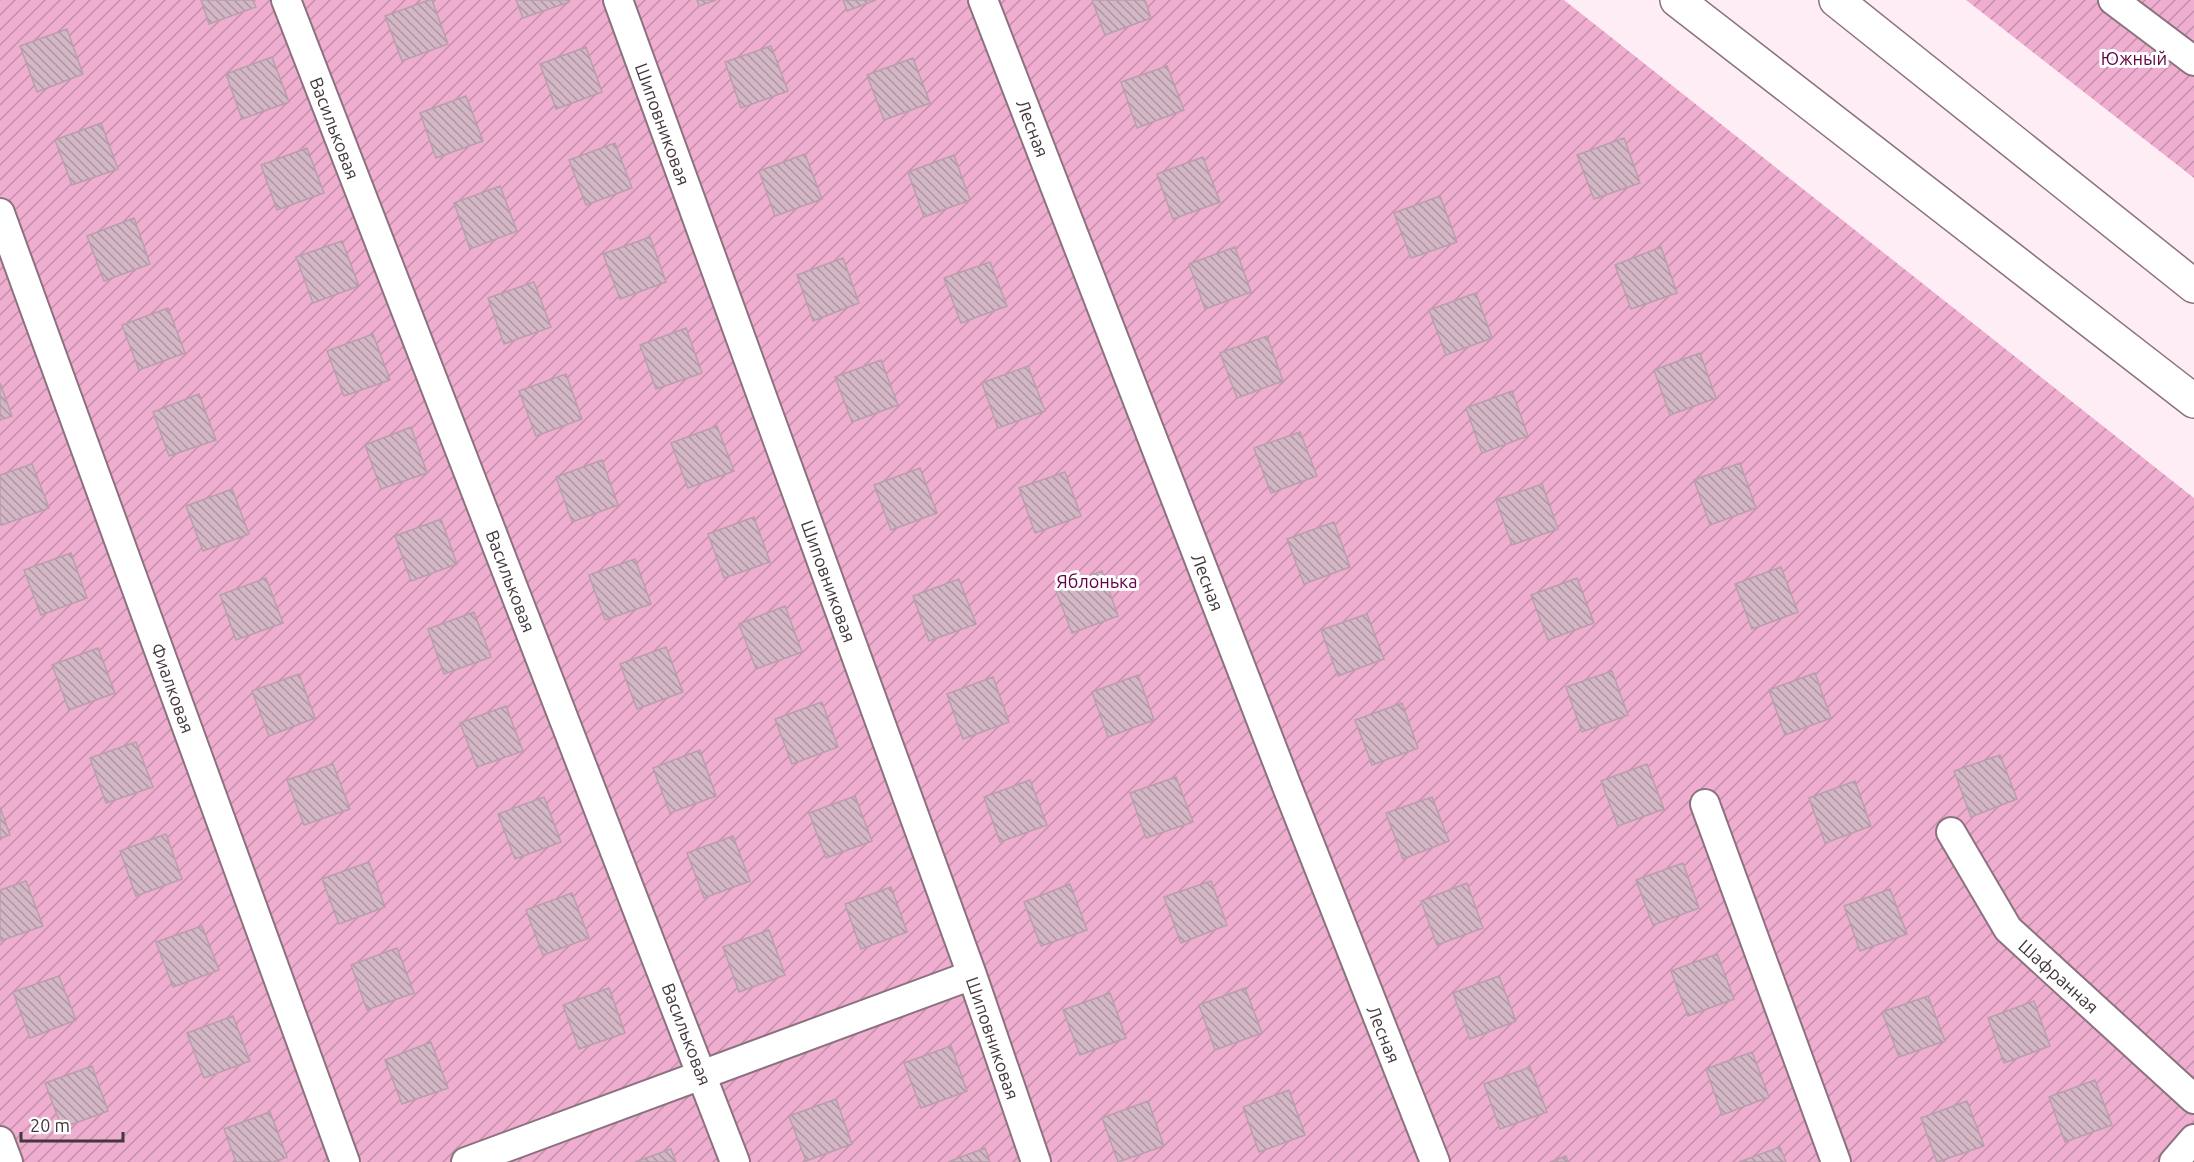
<svg xmlns="http://www.w3.org/2000/svg" width="2194" height="1162" font-family="Ubuntu,sans-serif">
<defs>
<pattern id="garden-furrows" width="10" height="10" patternUnits="userSpaceOnUse" patternTransform="scale(1.5)"><rect width="10" height="10" fill="#efaed0"/><path d="M-1 1l2-2M0 10L10 0M9 11l2-2" fill="none" stroke="#c38faa"/></pattern>
<pattern id="building-back-hatch" width="6" height="6" patternUnits="userSpaceOnUse" patternTransform="scale(1.5)"><rect width="6" height="6" fill="#d3b7c5"/><path d="M-1 5l2 2M0 0l6 6M5-1l2 2" fill="none" stroke="#ad96a1"/></pattern>
</defs>
<rect width="100%" height="100%" fill="#ffedf5"/>
<path fill="url(#garden-furrows)" d="M0,0h1564l630,498v664h-2194z
M1966,0h228v178z"/>
<path fill="url(#building-back-hatch)" stroke="#ba9eac" stroke-width="1.5" d="M201,0h52l3,7 -47,17z
M429,0h3l16,44 -46,17 -17,-45z
M516,0h53v2l-46,16z
M697,0h19l-17,6z
M843,0h33l-29,11z
M1092,0h53l6,18 -46,17z
M67,29l16,45 -46,18 -17,-46z
M771,46l17,45 -47,17 -16,-46z
M586,47l16,45 -46,17 -16,-45z
M272,57l17,45 -47,17 -16,-45z
M913,58l17,45 -46,17 -17,-45z
M1167,66l17,44 -47,18 -16,-46z
M466,96l17,45 -47,17 -16,-45z
M101,123l17,46 -46,16 -17,-45z
M1624,138l16,45 -46,16 -17,-44z
M615,143l17,45 -46,17 -17,-45z
M307,148l17,45 -47,17 -16,-45z
M805,154l17,45 -47,17 -16,-45z
M954,155l16,45 -46,17 -16,-45z
M1203,157l17,45 -47,17 -16,-45z
M500,186l17,45 -47,18 -16,-46z
M1440,196l17,46 -46,16 -17,-45z
M134,218l16,46 -46,17 -17,-45z
M650,237l16,45 -46,17 -17,-45z
M342,241l17,45 -46,17 -17,-46z
M1235,247l16,45 -46,17 -16,-45z
M1661,247l16,46 -46,16 -16,-44z
M843,258l16,45 -46,18 -16,-46z
M990,262l17,44 -46,17 -17,-45z
M534,282l17,45 -47,17 -16,-46z
M1476,293l16,45 -46,17 -17,-45z
M168,308l17,45 -46,17 -17,-45z
M686,328l16,45 -46,16 -16,-44z
M373,334l17,46 -46,16 -17,-45z
M1267,336l16,45 -46,17 -17,-45z
M1700,353l16,45 -46,17 -16,-45z
M881,360l17,45 -46,17 -17,-45z
M1028,366l17,45 -47,17 -16,-45z
M566,374l16,45 -46,17 -17,-45z
M0,383l12,33 -12,4z
M1512,391l16,45 -46,17 -16,-45z
M199,394l17,46 -47,16 -16,-44z
M717,426l17,45 -46,17 -17,-45z
M411,427l16,46 -46,16 -16,-44z
M1300,432l17,44 -46,17 -17,-45z
M602,460l16,45 -46,17 -16,-45z
M1740,463l16,45 -46,17 -16,-45z
M32,464l17,44 -47,17 -2,-6v-44z
M920,468l17,45 -46,17 -17,-45z
M1065,472l16,44 -46,17 -16,-45z
M1542,484l16,45 -46,16 -16,-45z
M232,489l17,45 -46,17 -17,-45z
M754,517l16,45 -46,16 -16,-44z
M441,519l16,45 -46,17 -16,-45z
M1334,522l16,45 -46,17 -17,-45z
M71,553l16,45 -46,17 -17,-45z
M635,559l16,45 -46,16 -16,-45z
M1781,567l17,45 -46,17 -17,-45z
M1102,571l16,45 -46,17 -17,-45z
M266,578l17,45 -47,17 -16,-45z
M1577,578l17,45 -46,17 -17,-45z
M959,579l17,45 -47,17 -16,-45z
M785,606l17,46 -46,17 -17,-45z
M474,612l17,45 -47,17 -16,-45z
M1367,614l17,45 -46,17 -17,-46z
M666,647l17,45 -46,17 -17,-45z
M98,648l17,45 -46,17 -17,-45z
M1612,671l16,44 -46,17 -16,-45z
M1815,673l16,45 -46,17 -16,-45z
M299,674l16,44 -46,18 -17,-45z
M1138,675l16,45 -46,17 -16,-45z
M993,677l16,45 -46,17 -16,-45z
M822,702l16,45 -46,17 -17,-45z
M1402,703l16,45 -46,17 -17,-45z
M506,706l17,45 -46,16 -17,-44z
M136,742l17,45 -47,16 -16,-45z
M700,750l16,46 -46,17 -17,-45z
M2000,755l17,44 -46,18 -17,-46z
M333,764l17,45 -46,16 -17,-45z
M1647,764l17,45 -46,17 -17,-45z
M1176,777l17,45 -47,16 -16,-45z
M1030,780l17,45 -47,17 -16,-45z
M1855,781l16,45 -46,17 -16,-45z
M855,796l17,45 -46,17 -17,-45z
M544,797l17,45 -46,17 -17,-45z
M1432,797l17,44 -46,18 -17,-46z
M0,807l10,28 -10,3z
M166,834l16,45 -46,17 -16,-45z
M733,836l17,45 -46,17 -17,-45z
M369,862l16,45 -46,17 -17,-45z
M1683,863l16,45 -46,17 -17,-45z
M26,881l17,45 -43,15v-51z
M1211,881l16,44 -46,18 -17,-46z
M1467,883l16,45 -46,17 -16,-44z
M1070,884l17,46 -46,16 -17,-44z
M891,887l16,45 -46,17 -16,-45z
M1890,889l17,45 -47,17 -16,-45z
M572,893l17,45 -46,17 -17,-45z
M202,926l17,44 -46,17 -17,-45z
M769,930l16,45 -46,17 -16,-45z
M397,948l17,45 -47,17 -16,-45z
M1717,954l17,45 -46,17 -17,-45z
M59,976l17,44 -46,18 -17,-46z
M1499,976l17,45 -46,18 -17,-46z
M609,988l16,45 -46,16 -16,-44z
M1245,988l17,45 -47,17 -16,-45z
M1110,993l16,45 -46,17 -17,-45z
M1928,996l17,45 -46,16 -17,-45z
M2034,1001l16,45 -46,17 -16,-45z
M233,1016l17,45 -46,17 -17,-45z
M431,1042l17,46 -46,16 -17,-44z
M951,1046l16,45 -46,17 -17,-45z
M1752,1052l17,45 -47,18 -16,-46z
M92,1066l16,45 -46,17 -17,-45z
M1530,1067l17,45 -47,17 -16,-45z
M2095,1080l17,45 -47,17 -16,-45z
M1289,1090l16,45 -46,17 -16,-45z
M836,1099l16,45 -46,17 -17,-45z
M1148,1101l16,45 -46,16 -16,-44z
M1967,1101l17,45 -47,16 -16,-44z
M270,1112l17,45 -14,5h-37l-12,-33z
M1780,1147l6,15h-47z
M985,1148l5,14h-42z
M671,1149l5,13h-41z
M1566,1156l2,6h-18z"/>
<g fill="none" stroke-linecap="round" stroke-linejoin="round">
<g stroke="#8c727f" stroke-width="32">
<path id="minor" d="M286,0l449,1162
M618,0l354,975 64,187
M983,0l303,784 149,378
M2113,0l81,61
M0,213l345,949
M1705,804l131,358
M1951,832l57,97 186,170
M0,1141l8,21
M466,1162l506,-187
M2174,1162l20,-23"/>
</g>
<g stroke="#8c727f" stroke-width="36">
<path id="secondary" d="M1677,0l517,401
M1836,0l358,286"/>
</g>
<use href="#minor" stroke="#fff" stroke-width="28"/>
<use href="#secondary" stroke="#fff" stroke-width="33"/>
</g>
<g text-anchor="middle" dominant-baseline="central" stroke-width="6" stroke-linejoin="round" paint-order="stroke">
<g font-size="18" fill="#630043" stroke="#fff">
<text x="2134" y="58">Южный</text>
<text x="1097" y="581">Яблонька</text>
</g>
<g font-size="18" fill="#44383e" stroke="#fff">
<text transform="translate(663 124) rotate(70)">Шиповниковая</text>
<text transform="translate(335 128) rotate(69)">Васильковая</text>
<text transform="translate(1033 128) rotate(69)">Лесная</text>
<text transform="translate(511 581) rotate(69)">Васильковая</text>
<text transform="translate(829 581) rotate(70)">Шиповниковая</text>
<text transform="translate(1208 582) rotate(69)">Лесная</text>
<text transform="translate(173 688) rotate(70)">Фиалковая</text>
<text transform="translate(2059 976) rotate(42)">Шафранная</text>
<text transform="translate(687 1034) rotate(69)">Васильковая</text>
<text transform="translate(1384 1034) rotate(68)">Лесная</text>
<text transform="translate(993 1038) rotate(71)">Шиповниковая</text>
</g>
</g>
<path d="M21 1132v9h102v-9" fill="none" stroke="#44383e" stroke-width="3"/>
<text x="30" y="1132" font-size="18" fill="#44383e" stroke="#ffffff" stroke-width="4.5" paint-order="stroke">20 m</text>
</svg>
